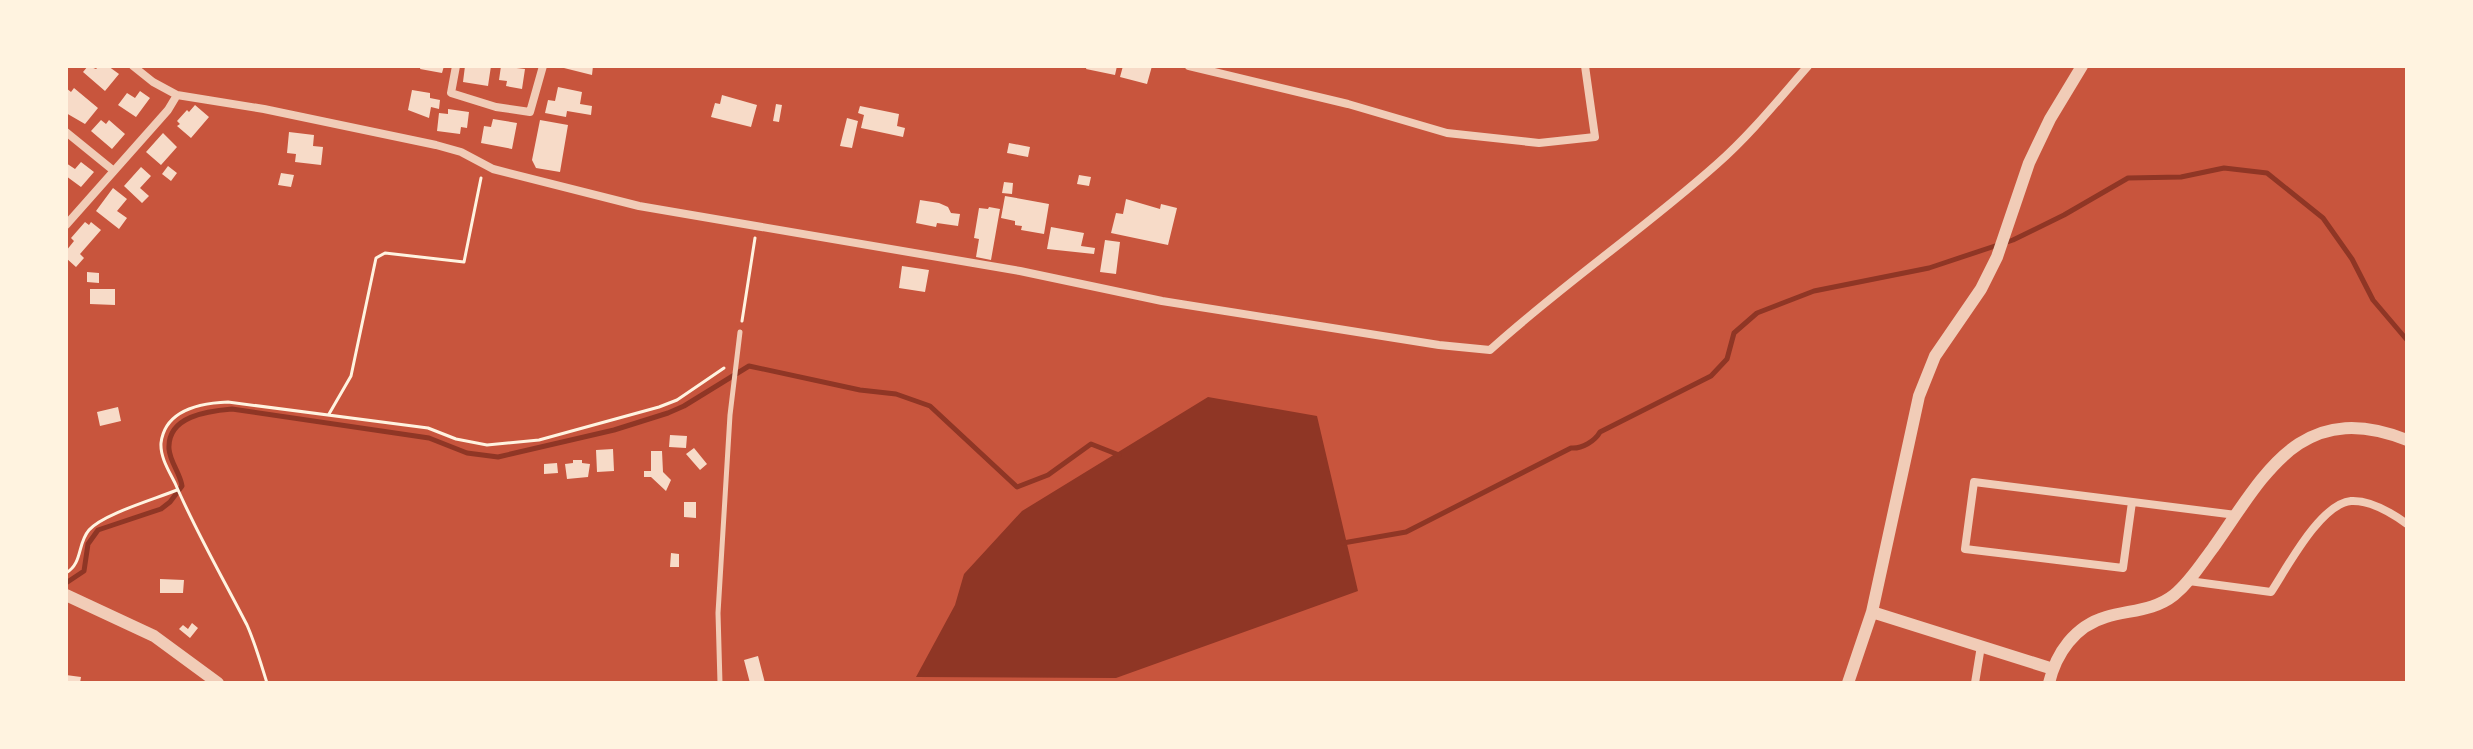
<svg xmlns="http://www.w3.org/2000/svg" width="2473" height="749" font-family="Mulish,sans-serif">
<rect width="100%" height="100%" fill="#c8553d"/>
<path fill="#8f3625" d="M1208,397l109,19 41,175 -242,87 -200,-1 39,-72 9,-31 58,-63z"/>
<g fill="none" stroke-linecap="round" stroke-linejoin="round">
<path stroke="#8f3625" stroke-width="5" d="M1343,543l63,-11 165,-84c11,1 24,-7 29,-16l111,-56 16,-17 7,-26 23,-20 57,-22 115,-23 84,-28 51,-25 64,-37 53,-1 43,-9 43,5 56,45 29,41 21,41 34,40
M66,583l18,-12 4,-27 10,-14 63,-21 9,-7 12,-16c-2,-13 -12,-24 -13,-37 -2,-33 39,-38 63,-40l197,29 38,15 31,4 116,-27 54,-17 16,-7 65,-40 111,24 36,4 34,12 87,81 31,-12 43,-31 28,11"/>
</g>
<path fill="#f7dbc8" d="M88,66l8,3 3,-3h9l11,8 -14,17 -22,-19z
M421,66h23l-2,7 -22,-4z
M465,66h26l-3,20 -25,-4z
M501,66l24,3 -3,20 -16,-3 1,-5 -8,-1z
M556,66h37l-1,9z
M1087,66h30l-2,9 -29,-6z
M1123,66h29l-5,18 -27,-7z
M558,87l24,5 -2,12 12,2 -1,9 -24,-4 -1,6 -21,-4 3,-13 7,1z
M66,88l5,4 3,-4 24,20 -13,16 -19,-11z
M412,90l18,3v5l10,2 -1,9 -8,-2 -2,11 -21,-8z
M140,91l10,7 -14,19 -18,-12 9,-12 8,5z
M722,95l35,10 -6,22 -40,-10 4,-14 5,1z
M776,104l6,1 -3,17 -6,-1z
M195,105l14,12 -18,21 -14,-12 3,-2 -3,-3 10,-11 2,2z
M860,106l39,8 -2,12 8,2 -2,9 -42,-9 3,-13 -6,-2z
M448,109l21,3 -2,16 -6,-1 -1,7 -23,-3 2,-18 9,1z
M847,118l11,3 -6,27 -12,-2z
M493,119l24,4 -5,26 -31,-6 3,-17 7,1z
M101,120l5,4 3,-4 16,14 -13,15 -21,-18z
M540,120l28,5 -8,47 -24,-4 -4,-8z
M289,132l25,3 -1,11 10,1 -2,18 -26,-3 1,-8 -9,-1z
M163,133l14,14 -16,18 -15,-13z
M1009,143l21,4 -2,10 -21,-4z
M81,162l13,10 -13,15 -15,-11v-13l9,6z
M168,166l9,7 -6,8 -9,-7z
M141,167l10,9 -11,12 9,8 -7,7 -18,-17z
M281,173l13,2 -3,12 -13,-2z
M1079,175l12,2 -2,9 -12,-2z
M1004,182l9,1 -1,11 -10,-1z
M113,188l14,11 -10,12 10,7 -8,11 -23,-18z
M1005,196l44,8 -5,30 -23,-4 1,-4 -7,-1v-4l-14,-3z
M1126,199l34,10 1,-5 16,4 -9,37 -57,-12 5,-20 7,1z
M920,200l19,3 9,4 3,6 9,1 -2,12 -21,-3 -1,4 -20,-4z
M989,207l11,2 -9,51 -15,-3 3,-18 -5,-1 5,-30 9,1z
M85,222l4,3 2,-3 10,8 -21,24 4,4 -8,9 -10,-9v-7l8,-10 -3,-3z
M1051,227l33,6 -3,13 14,2 -1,6 -47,-5z
M1105,240l15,2 -4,32 -16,-2z
M902,266l27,4 -4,22 -26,-4z
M87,272l12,1v10l-12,-1z
M90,289h25v16l-25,-1z
M118,407l3,14 -21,5 -3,-14z
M670,435l17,1 -1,12 -17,-1z
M694,448l13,16 -7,6 -14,-16z
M613,449l1,22 -17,1 -1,-22z
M651,451h11l1,21 8,8 -5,11 -15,-14h-7v-6h7z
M573,460h9v3l8,1 -2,13 -21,2 -2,-15 8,-1z
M557,463l1,10 -14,1v-10z
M684,502h12v16l-12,-1z
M671,553l8,1v13h-9z
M160,579l24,1 -1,13h-23z
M192,623l6,5 -8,10 -11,-9 4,-4 5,4z
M758,656l7,27h-15l-6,-23z
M66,675l15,2 -1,6h-14z"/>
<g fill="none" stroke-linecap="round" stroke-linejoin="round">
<path stroke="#fff3e0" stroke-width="3" d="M742,321l13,-83
M329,414l22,-38 25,-118 9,-5 79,9 17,-84
M66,573c17,-10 11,-29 23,-43 14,-16 66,-31 88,-40
M267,683c-6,-19 -12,-40 -20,-58 -24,-47 -51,-93 -72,-142 -6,-12 -15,-26 -14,-40 4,-33 40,-40 67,-41l200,26 28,11 31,6 52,-5 120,-33 18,-7 47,-32"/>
<path stroke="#f1ccb7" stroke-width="5" d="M720,683l-2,-70 12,-198 10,-83"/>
<path stroke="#f1ccb7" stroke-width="8" d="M133,66l20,16 24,13 87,14 172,36 25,7 32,17 146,37 381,65 142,30 277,44 51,5c73,-66 154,-121 227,-186 33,-29 62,-65 91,-98
M456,66l-5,27 45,14 34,5 13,-46
M1189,66l159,38 99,29 92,10 56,-6 -10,-71
M66,132l48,39
M66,225l102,-115 9,-15
M2132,502l-9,66 -158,-19 9,-67 262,33
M2189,581l82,11c16,-24 49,-88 80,-91 19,-1 41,12 56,23
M1975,683l6,-37"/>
<path stroke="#f1ccb7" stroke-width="12" d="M66,595l88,41 64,47
M1872,612l181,57
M1848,683l24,-71 47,-216 16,-40 46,-67 16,-32 32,-94 21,-44 32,-53
M2049,683c7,-30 26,-57 57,-66 23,-7 48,-6 68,-22 16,-13 27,-31 39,-47 52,-74 88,-150 194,-108"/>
</g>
<rect width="2473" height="749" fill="none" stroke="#fff3e0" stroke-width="136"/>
</svg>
